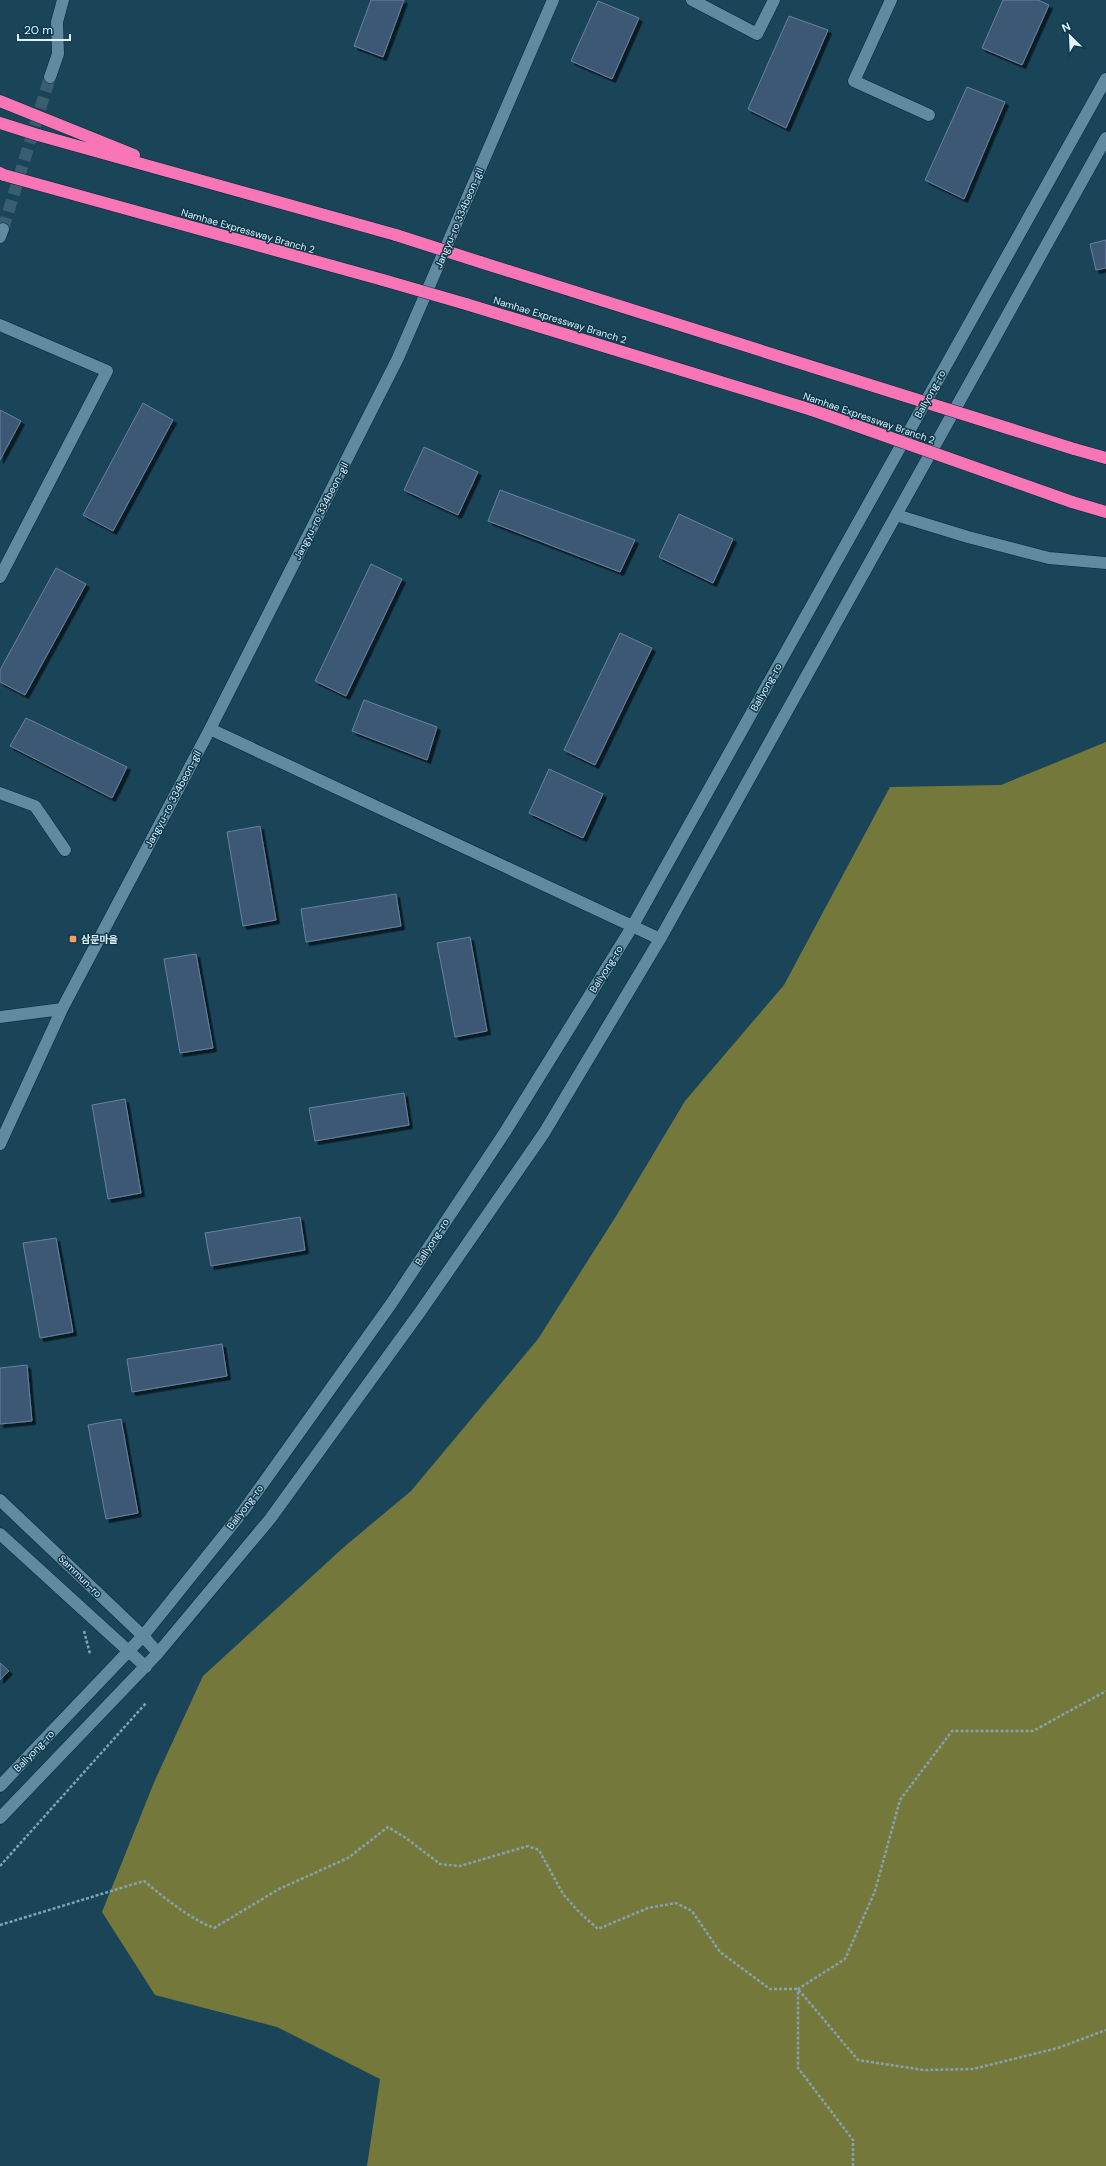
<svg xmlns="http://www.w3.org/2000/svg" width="1106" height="2166" font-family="'DM Sans','Noto Sans KR',sans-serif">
<defs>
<filter id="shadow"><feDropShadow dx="3.5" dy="3.5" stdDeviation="0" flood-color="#0009"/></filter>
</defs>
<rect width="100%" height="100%" fill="#1a4457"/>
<path fill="#74783a" d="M1106,742v1424h-739l13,-87 -103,-52 -122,-32 -53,-83 53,-132 48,-104 141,-129 67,-56 127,-152 80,-126 67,-112 99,-116 106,-198 111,-2z"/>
<path fill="#3e5874" stroke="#6782a1" filter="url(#shadow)" d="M371,0h33l-21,57 -29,-11z
M1003,0h35l11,5 -27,60 -40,-17z
M598,1l41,17 -27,61 -41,-18z
M789,16l39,14 -42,98 -38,-19z
M967,87l38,15 -41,97 -39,-19z
M1106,240v28l-10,2 -6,-26z
M143,403l30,17 -60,111 -30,-16z
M0,410l21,11 -21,39z
M424,447l54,25 -20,43 -54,-25z
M500,490l135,50 -15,32 -132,-51z
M679,514l54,25 -20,44 -54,-26z
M371,564l31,15 -56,117 -31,-15z
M56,568l30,16 -61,111 -25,-13v-12z
M620,633l32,15 -57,117 -31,-15z
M364,700l73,27 -10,33 -75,-29z
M26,718l101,49 -15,31 -102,-52z
M549,769l54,25 -20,44 -54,-25z
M260,826l16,94 -33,6 -16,-94z
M396,894l5,32 -95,16 -5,-33z
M470,937l17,94 -32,6 -18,-94z
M196,954l17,94 -33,5 -16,-94z
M404,1093l5,32 -94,16 -6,-33z
M125,1099l16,94 -33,6 -16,-94z
M300,1217l5,33 -94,16 -6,-33z
M56,1238l17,94 -33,6 -17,-95z
M222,1344l5,32 -95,16 -5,-33z
M27,1365l5,56 -32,3v-56z
M121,1419l17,94 -32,6 -18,-94z
M0,1663l9,8 -9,9z"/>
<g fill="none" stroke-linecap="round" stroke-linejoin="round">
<path stroke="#385e70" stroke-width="12" stroke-dasharray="12 6" stroke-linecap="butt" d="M3,229l47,-152"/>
<g stroke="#00293c" stroke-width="13">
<path id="minor" d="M692,0l65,34 17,-34
M891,0l-37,81 75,34
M50,77l8,-23 -1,-32 6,-22
M0,237l3,-8
M0,325l107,46 -107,206
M896,515l72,22 81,21 57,5
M210,729l450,210
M0,793l35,13 30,44
M0,1017l62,-8
M0,1144l62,-135 148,-280 188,-371 155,-358
M0,1500l143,136 15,17
M0,1534l146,133
M0,1786l143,-150 101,-126 147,-206 114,-172 127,-205 474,-848
M0,1818l158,-165 112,-134 150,-207 124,-179 116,-194 446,-801"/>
</g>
<g stroke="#00293c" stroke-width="13">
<path id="highway" d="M0,101l134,54
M38,135l358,100
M4,175l379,105
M480,262l352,111
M466,304l346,106
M1074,449l32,9
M1072,502l34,10"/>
</g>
<path stroke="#85a2b0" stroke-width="2.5" stroke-dasharray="3 2" stroke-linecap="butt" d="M84,1631l6,23
M0,1866l146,-163
M0,1925l144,-44c22,18 43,36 70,47l65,-39 69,-31 40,-31 18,11 34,26 20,2 68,-20 11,4 24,44 16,18 19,17 50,-21 28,-5 16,8 28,41 50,37h28l60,71 65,10 50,-1 85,-21 48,-18
M853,2166v-26l-55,-72v-79l47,-30 30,-68 25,-91 52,-69h81l73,-40"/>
<use href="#minor" stroke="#608aa0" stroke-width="12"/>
<use href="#highway" stroke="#f976b6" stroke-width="12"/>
<g stroke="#00293c" stroke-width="13" stroke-linecap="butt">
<path id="highway-bridge" d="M0,123l38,12
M0,173l4,2
M396,235l84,27
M383,280l83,24
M832,373l242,76
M812,410l260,92"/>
</g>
<use href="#highway-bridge" stroke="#f976b6" stroke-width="12"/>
</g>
<rect fill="#ff9b5b" stroke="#0e394c" stroke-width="1.5" x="69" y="935" width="8" height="8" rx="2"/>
<g text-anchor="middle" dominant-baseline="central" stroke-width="3" stroke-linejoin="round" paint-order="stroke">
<g font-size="10" fill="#e2f3fd" stroke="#0e394c">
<text transform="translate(459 218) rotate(-67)">Jangyu-ro 334beon-gil</text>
<text transform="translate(248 231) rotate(16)">Namhae Expressway Branch 2</text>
<text transform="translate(560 320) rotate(17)">Namhae Expressway Branch 2</text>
<text transform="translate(930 394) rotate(-61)">Ballyong-ro</text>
<text transform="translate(869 418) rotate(19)">Namhae Expressway Branch 2</text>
<text transform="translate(321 511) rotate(-63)">Jangyu-ro 334beon-gil</text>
<text transform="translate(766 687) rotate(-61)">Ballyong-ro</text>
<text transform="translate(173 799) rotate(-62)">Jangyu-ro 334beon-gil</text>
<text transform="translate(606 969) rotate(-58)">Ballyong-ro</text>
<text transform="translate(432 1242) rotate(-57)">Ballyong-ro</text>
<text transform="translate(245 1507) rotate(-53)">Ballyong-ro</text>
<text transform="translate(80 1576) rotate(44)">Sammun-ro</text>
<text transform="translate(34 1751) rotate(-46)">Ballyong-ro</text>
</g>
<g font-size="10" font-weight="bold" fill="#e2f3fd" stroke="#0e394c" text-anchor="start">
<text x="81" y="939">삼문마을</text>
</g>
</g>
<g transform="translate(1070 36) rotate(336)" stroke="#0e394c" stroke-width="3" paint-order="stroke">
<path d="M0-3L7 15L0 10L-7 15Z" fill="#e2f3fd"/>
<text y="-6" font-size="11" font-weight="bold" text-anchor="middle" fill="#e2f3fd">N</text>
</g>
<path d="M18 34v6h52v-6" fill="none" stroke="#e2f3fd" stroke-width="2"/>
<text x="24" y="34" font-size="12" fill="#e2f3fd" stroke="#0e394c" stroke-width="3" paint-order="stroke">20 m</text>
</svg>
